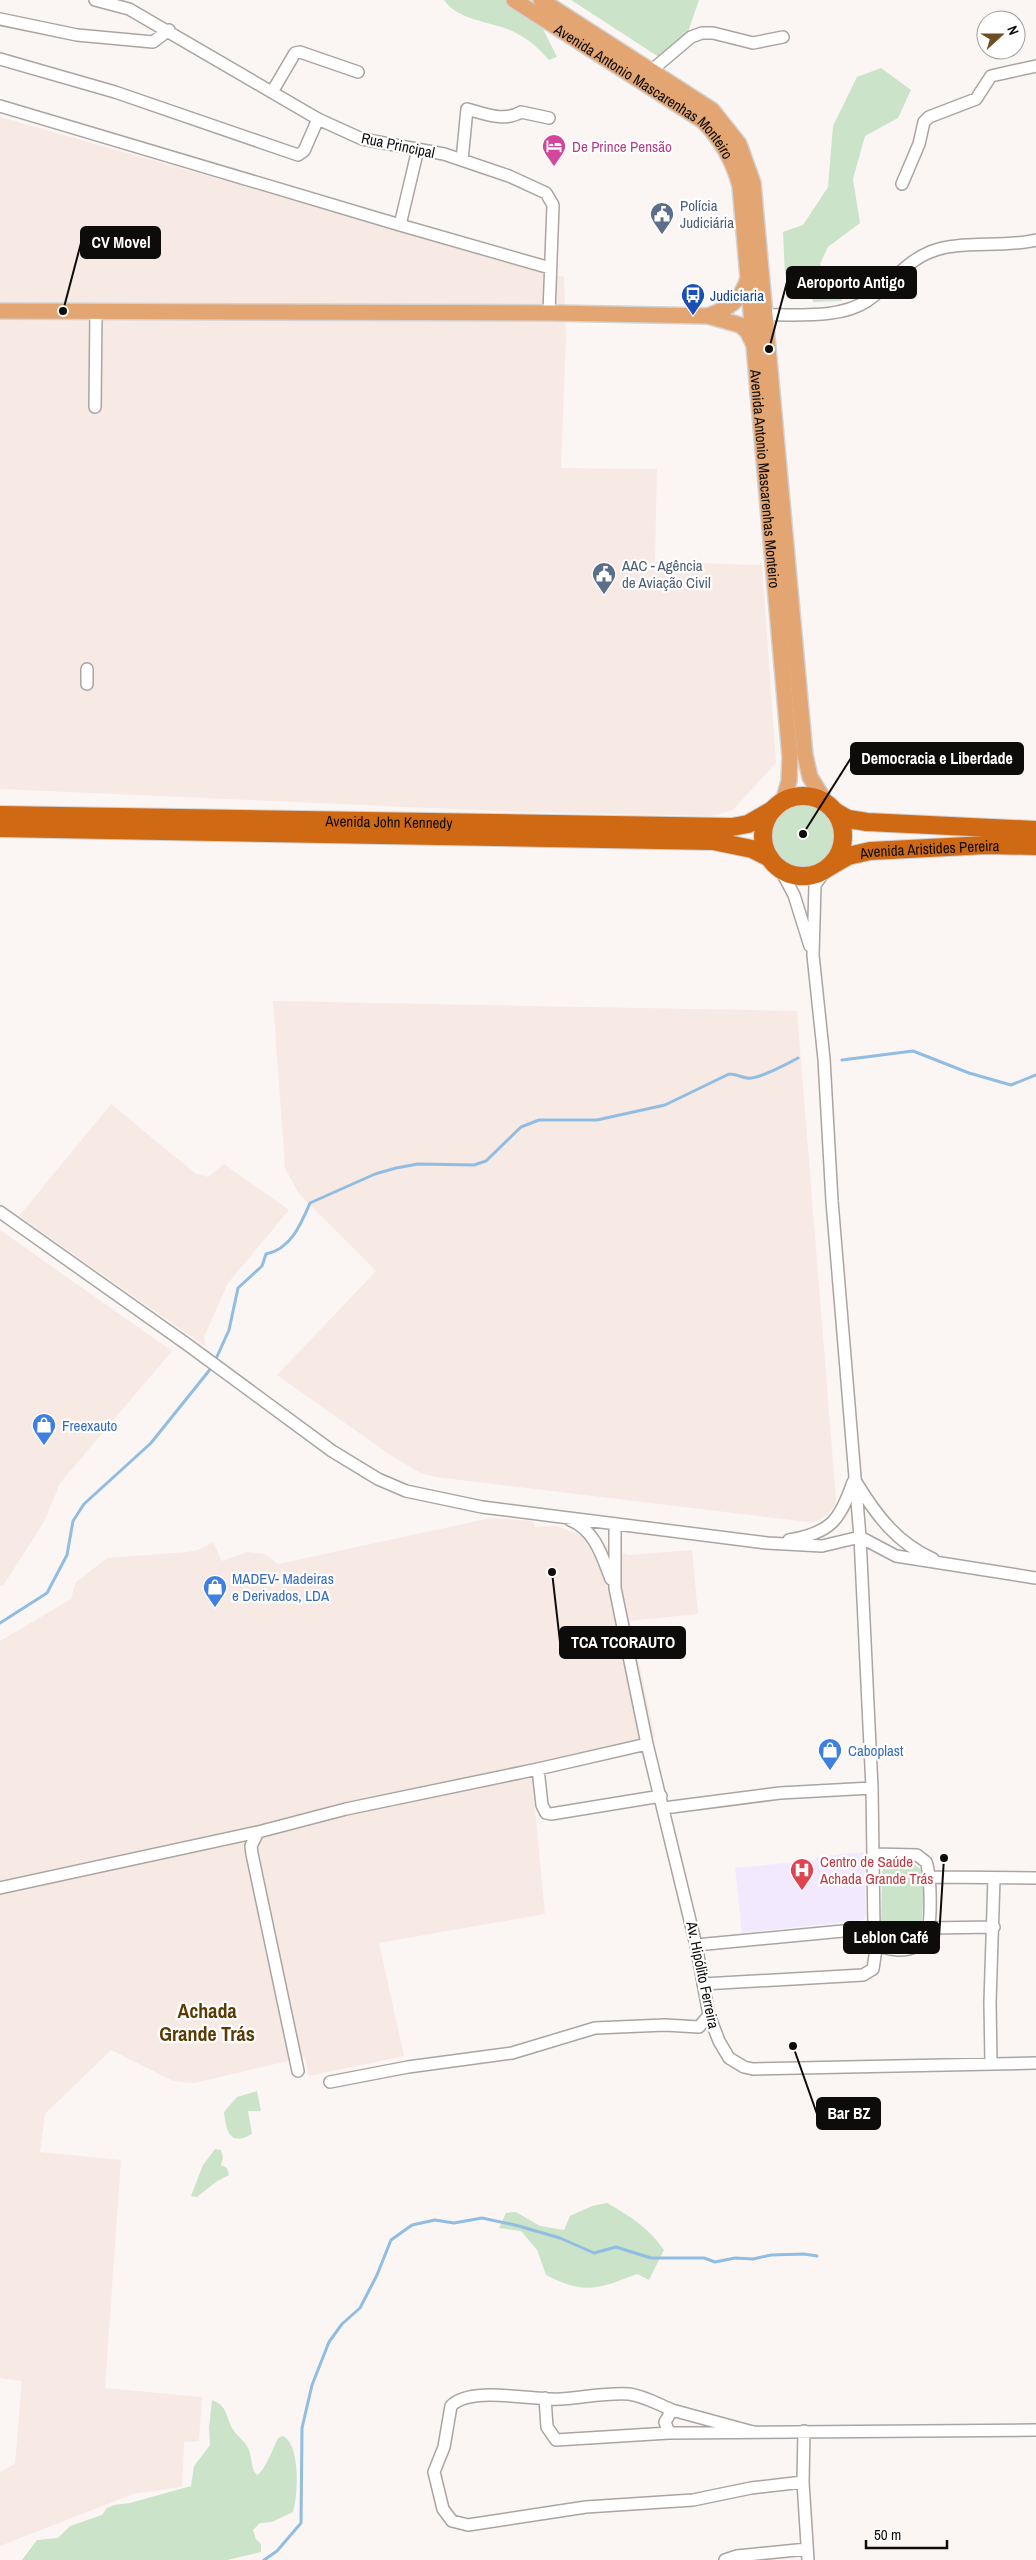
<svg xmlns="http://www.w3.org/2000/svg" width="1036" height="2560" font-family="'Archivo Narrow',sans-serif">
<rect width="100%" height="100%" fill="#fbf6f4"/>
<path fill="#f7eae4" d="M0,117l564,160 2,60 -5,131 96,1 -2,93 107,3 14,198 -43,47 -22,6 -187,-4 -524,-23z
M273,1001l524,10 39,488 -1,6 -8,10 -10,6 -9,1 -373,-45 -14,-4 -28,-16 -116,-82 99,-104 -77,-77 -14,-26z
M111,1104l84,69 13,4 16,-13 65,46 -61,73 -24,54 2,10 -187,-131z
M0,1230l172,121 -112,132 -16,39 -41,64 -3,-1z
M491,1518l42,3 2,6 23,-1 70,29 64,-5 6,64 -68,7 25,116 -117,28 6,54 -11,-30 12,125 -166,29 25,113 -95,20 -4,-19 -111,26 -21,-2 -62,-31 -66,64 -5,38 81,8 -16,228 97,9 -3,44 -15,1 -2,45 -49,7 -133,52v-74l15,-8 7,-83 -22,-3v-737l71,-42 5,-17 31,-24 80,-6 11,-2 15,-8 9,19 25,-9 18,2 13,10z"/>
<path fill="#f2e9fe" d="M864,1852l2,63 -2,5 -122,13 -7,-65 81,-8v-3z"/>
<path fill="#cbe3c9" d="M444,0h62l37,29 14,28 -8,3c-10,-11 -19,-20 -33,-27 -22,-12 -57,-11 -72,-33z
M571,0h128l-18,52 -19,7z
M881,68l30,22 -13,28 -33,18 -12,43 7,44 -32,24 -8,17 22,37 -29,1 -2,-10 -26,-17 -2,-43 20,-7 25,-38 5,-61 24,-49z
M771 835a32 32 0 1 1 64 0a32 32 0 1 1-64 0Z
M892,1863h20l10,7c2,10 2,63 -5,69 -6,6 -18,4 -27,5l-7,-7 -2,-5 1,-61 6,-7z
M257,2091l4,20h-13l4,23c-22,13 -26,-3 -28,-22l13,-15z
M215,2149l6,1 2,7 -2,8 6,3 2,7 -13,7 -19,15 -6,-1 12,-31z
M607,2203c23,13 42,25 57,47l-15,30 -12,-6c-39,15 -52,21 -91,1l-9,-25 -16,-19 -22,-3 7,-15 10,-1 24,14 24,4 6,-14 22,-10z
M212,2400c17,6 13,18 22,31 5,7 12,11 15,19 3,7 2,20 8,25 8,-4 17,-29 21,-37l5,-2c18,10 15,59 10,76l-21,10 -12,1 -7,7 3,9 5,5v8l-34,8h-205l15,-20 21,-2 12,-12 32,-11 5,-7 7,-3 16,-2 61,-17 3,-20 16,-21 -1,-17z"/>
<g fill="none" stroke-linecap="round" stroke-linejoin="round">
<path stroke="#91bde3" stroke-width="3" d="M842,1060l71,-9 56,22 42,12 25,-10
M215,1361l14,-31 9,-42 24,-22 4,-12c25,-5 35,-30 44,-51l65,-29 21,-6 22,-4 56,1 12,-4 35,-34 18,-7h58l68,-15 64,-31c7,0 12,3 18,4 10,2 42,-15 51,-20
M0,1623l47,-30 20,-38 6,-34 11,-17 67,-61 61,-76
M264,2560l13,-9 24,-28 1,-95 10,-43 17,-43 13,-18 18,-16 17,-33 14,-35 21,-15 23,-5 19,3 28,-5 33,7 45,13 34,15 22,-6 35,11h53l11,4 20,-4 18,1 18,-4 33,-1 13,2"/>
<g stroke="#a9a5a3" stroke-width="14">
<path id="minor" d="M95,0l34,9 189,110 44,20 82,15 65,22 37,17 7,12 -4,108
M0,19l77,16 76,7 16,-12
M0,59l115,33 183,63 6,-4 14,-32
M652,70l39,-33 11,-4h11l40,10 30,-6
M272,92l23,-39 5,-1 58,20
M0,106l400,119 18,-76
M462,160l5,-51c19,5 37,13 54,3l28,6
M902,184l17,-40 5,-22 5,-5 47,-18 15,-23 45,-10
M400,225l150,43
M766,315c32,-1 73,4 101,-14 22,-15 38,-39 63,-49 27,-12 74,-4 106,-12
M95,407l1,-96
M87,669v15
M779,867l15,28 16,51
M827,868l-12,17 -2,70 11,104 8,142 28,336 12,251
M0,1212l188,133 144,106 46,28 28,12 76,16 285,36 55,3 38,-9 36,19 140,22
M856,1482c20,33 41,61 77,77
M570,1520c25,10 32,36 41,59
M615,1524v64l32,156 49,201 13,70 10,26 10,17 15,9 9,2 283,-6
M789,1540c42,-7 51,-20 64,-58
M538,1769l4,36 4,8 5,1 110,-18
M664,1808l116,-15 92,-5 2,140 -178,17
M258,1832l-7,14 1,8 46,217
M873,1854l44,1 9,7c5,13 6,64 0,75 -6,10 -17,13 -27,13 -9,-1 -16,-1 -22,-8l-3,-14
M930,1877l106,1
M0,1888l258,-56 88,-23 192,-40 109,-25
M929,1928l65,-1
M703,1984l160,-9 10,-6 4,-27
M991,2064l-1,-62 4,-124
M330,2082l78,-15 104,-14 83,-25 70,-3 34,2 10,-12
M545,2398l2,29 9,13 113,-7
M672,2410c-14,-6 -28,-14 -43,-16 -21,-2 -48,4 -69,5 -27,2 -89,-14 -109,7l-7,41 -10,25 9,37 9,12 16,4 118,-18 107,-7 58,-12 52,-6
M804,2431l-1,51 5,78
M753,2432l-81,-22 -7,12 4,11 367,-3
M725,2560l12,-4 70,-7"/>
</g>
<g stroke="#d3d3d3" stroke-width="18">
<g id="major">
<path id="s1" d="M514,0l189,121c19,19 30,39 37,65l50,571 -1,24 -6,21"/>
<path d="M541,0l171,110 27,34 14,39 52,572 5,22 16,26"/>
<path d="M0,311l553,2 155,3 32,9 7,6 6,12"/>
<path d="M708,316c21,-8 32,-14 40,-37"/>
</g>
</g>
<g stroke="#d3d3d3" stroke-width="20">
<g id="highway">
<circle cx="803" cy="836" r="40"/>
<path d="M834,811l14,8 19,3 169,8"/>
<path id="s2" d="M0,815l732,12 16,-3 26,-15"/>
<path d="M0,828l713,13 39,8 18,9"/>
<path id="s3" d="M829,867l19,-11 22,-5 117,-6 49,1"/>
</g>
</g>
<use href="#minor" stroke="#fff" stroke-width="11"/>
<use href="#major" stroke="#e3a572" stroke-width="15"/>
<use href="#highway" stroke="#d06914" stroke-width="18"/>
</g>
<defs>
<g id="hotel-pin" transform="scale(1.25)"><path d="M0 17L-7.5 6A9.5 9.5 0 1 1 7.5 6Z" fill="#d1479c" stroke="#fff"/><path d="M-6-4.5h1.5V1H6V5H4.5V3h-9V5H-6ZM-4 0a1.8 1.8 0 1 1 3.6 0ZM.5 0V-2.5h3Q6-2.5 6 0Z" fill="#fff"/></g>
<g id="civic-pin" transform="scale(1.25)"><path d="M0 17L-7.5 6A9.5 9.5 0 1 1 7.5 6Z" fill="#5c6f8a" stroke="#fff"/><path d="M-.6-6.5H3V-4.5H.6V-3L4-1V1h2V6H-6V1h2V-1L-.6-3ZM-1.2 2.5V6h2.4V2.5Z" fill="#fff"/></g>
<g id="bus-pin" transform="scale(1.25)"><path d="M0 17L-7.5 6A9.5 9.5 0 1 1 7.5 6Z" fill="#1a4fb4" stroke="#fff"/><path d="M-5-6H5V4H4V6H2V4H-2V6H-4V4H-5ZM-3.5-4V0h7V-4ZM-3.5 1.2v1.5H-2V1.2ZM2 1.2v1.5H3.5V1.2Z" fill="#fff"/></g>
<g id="shop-pin" transform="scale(1.25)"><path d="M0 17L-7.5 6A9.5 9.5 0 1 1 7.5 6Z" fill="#3f7fe0" stroke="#fff"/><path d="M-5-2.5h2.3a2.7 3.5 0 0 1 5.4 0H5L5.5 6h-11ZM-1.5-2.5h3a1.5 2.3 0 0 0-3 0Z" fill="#fff"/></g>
<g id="hospital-pin" transform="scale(1.25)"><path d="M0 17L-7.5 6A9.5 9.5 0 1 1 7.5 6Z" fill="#e0444e" stroke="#fff"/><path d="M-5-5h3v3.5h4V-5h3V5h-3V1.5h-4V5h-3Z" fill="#fff"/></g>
</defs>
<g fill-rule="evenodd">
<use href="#hotel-pin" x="554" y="146"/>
<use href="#civic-pin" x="662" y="214"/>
<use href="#bus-pin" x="693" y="295"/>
<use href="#civic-pin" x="604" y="574"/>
<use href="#shop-pin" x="44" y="1425"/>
<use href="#shop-pin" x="215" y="1587"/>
<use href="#shop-pin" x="830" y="1750"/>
<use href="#hospital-pin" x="802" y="1870"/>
</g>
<g text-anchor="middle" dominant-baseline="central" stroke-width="4.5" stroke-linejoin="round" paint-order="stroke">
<g font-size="15" fill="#0d0c0b" stroke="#fff">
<text stroke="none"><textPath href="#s1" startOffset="160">Avenida Antonio Mascarenhas Monteiro</textPath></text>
<text transform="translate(398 145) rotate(12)">Rua Principal</text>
<text stroke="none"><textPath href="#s1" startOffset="594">Avenida Antonio Mascarenhas Monteiro</textPath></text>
<text stroke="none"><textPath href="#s2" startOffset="389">Avenida John Kennedy</textPath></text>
<text stroke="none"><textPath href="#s3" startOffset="104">Avenida Aristides Pereira</textPath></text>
<text transform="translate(703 1975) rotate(78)">Av. Hipólito Ferreira</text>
</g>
<g font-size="15" fill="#b23c85" stroke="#fff" text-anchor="start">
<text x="572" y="146">De Prince Pensão</text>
</g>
<g font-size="15" fill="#4e5e75" stroke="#fff" text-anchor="start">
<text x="680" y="205">Polícia<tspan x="680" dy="17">Judiciária</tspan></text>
<text x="622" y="565">AAC - Agência<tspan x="622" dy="17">de Aviação Civil</tspan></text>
</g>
<g font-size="15" fill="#164399" stroke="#fff" text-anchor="start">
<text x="710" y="295">Judiciaria</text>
</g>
<g font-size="15" fill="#366cbe" stroke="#fff" text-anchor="start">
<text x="62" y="1425">Freexauto</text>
<text x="232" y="1578">MADEV- Madeiras<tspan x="232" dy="17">e Derivados, LDA</tspan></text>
<text x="848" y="1750">Caboplast</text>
</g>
<g font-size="15" fill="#be3a42" stroke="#fff" text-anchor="start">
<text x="820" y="1861">Centro de Saúde<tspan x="820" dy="17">Achada Grande Trás</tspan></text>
</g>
<g font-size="20" font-weight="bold" fill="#5c3a03" stroke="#fff">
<text x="207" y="2010">Achada<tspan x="207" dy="23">Grande Trás</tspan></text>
</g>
</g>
<path fill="none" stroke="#0d0c0b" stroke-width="2" d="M63 311L81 243M769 349L787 282M803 834L851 758M552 1572L560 1642M944 1858L939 1938M793 2046L817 2114"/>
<g fill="#0d0c0b" stroke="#fff" stroke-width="2">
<circle cx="63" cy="311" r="5"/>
<circle cx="769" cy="349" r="5"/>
<circle cx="803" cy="834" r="5"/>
<circle cx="552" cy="1572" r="5"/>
<circle cx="944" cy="1858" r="5"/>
<circle cx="793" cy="2046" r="5"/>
</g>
<g fill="#0d0c0b" stroke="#0d0c0b" stroke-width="2">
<rect x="81" y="227" width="79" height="31" rx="5"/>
<rect x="787" y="267" width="129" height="31" rx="5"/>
<rect x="851" y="743" width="172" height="31" rx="5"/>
<rect x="560" y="1627" width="125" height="31" rx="5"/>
<rect x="844" y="1922" width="95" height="31" rx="5"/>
<rect x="817" y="2098" width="63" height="31" rx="5"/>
</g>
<g font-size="16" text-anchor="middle" font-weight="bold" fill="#fff">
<text x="121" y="248">CV Movel</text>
<text x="851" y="288">Aeroporto Antigo</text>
<text x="937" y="764">Democracia e Liberdade</text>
<text x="623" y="1648">TCA TCORAUTO</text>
<text x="891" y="1943">Leblon Café</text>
<text x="849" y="2119">Bar BZ</text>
</g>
<g transform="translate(1001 35) rotate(69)"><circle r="24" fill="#ffffff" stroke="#9e9e9d"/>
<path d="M0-4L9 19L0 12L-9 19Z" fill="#6f4e25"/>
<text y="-8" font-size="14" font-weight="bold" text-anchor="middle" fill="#0d0c0b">N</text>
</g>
<path d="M866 2540v8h81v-8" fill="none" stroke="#0d0c0b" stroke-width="2.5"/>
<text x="874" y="2540" font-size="15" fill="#0d0c0b" stroke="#ffffff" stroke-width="4" paint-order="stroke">50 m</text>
</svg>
